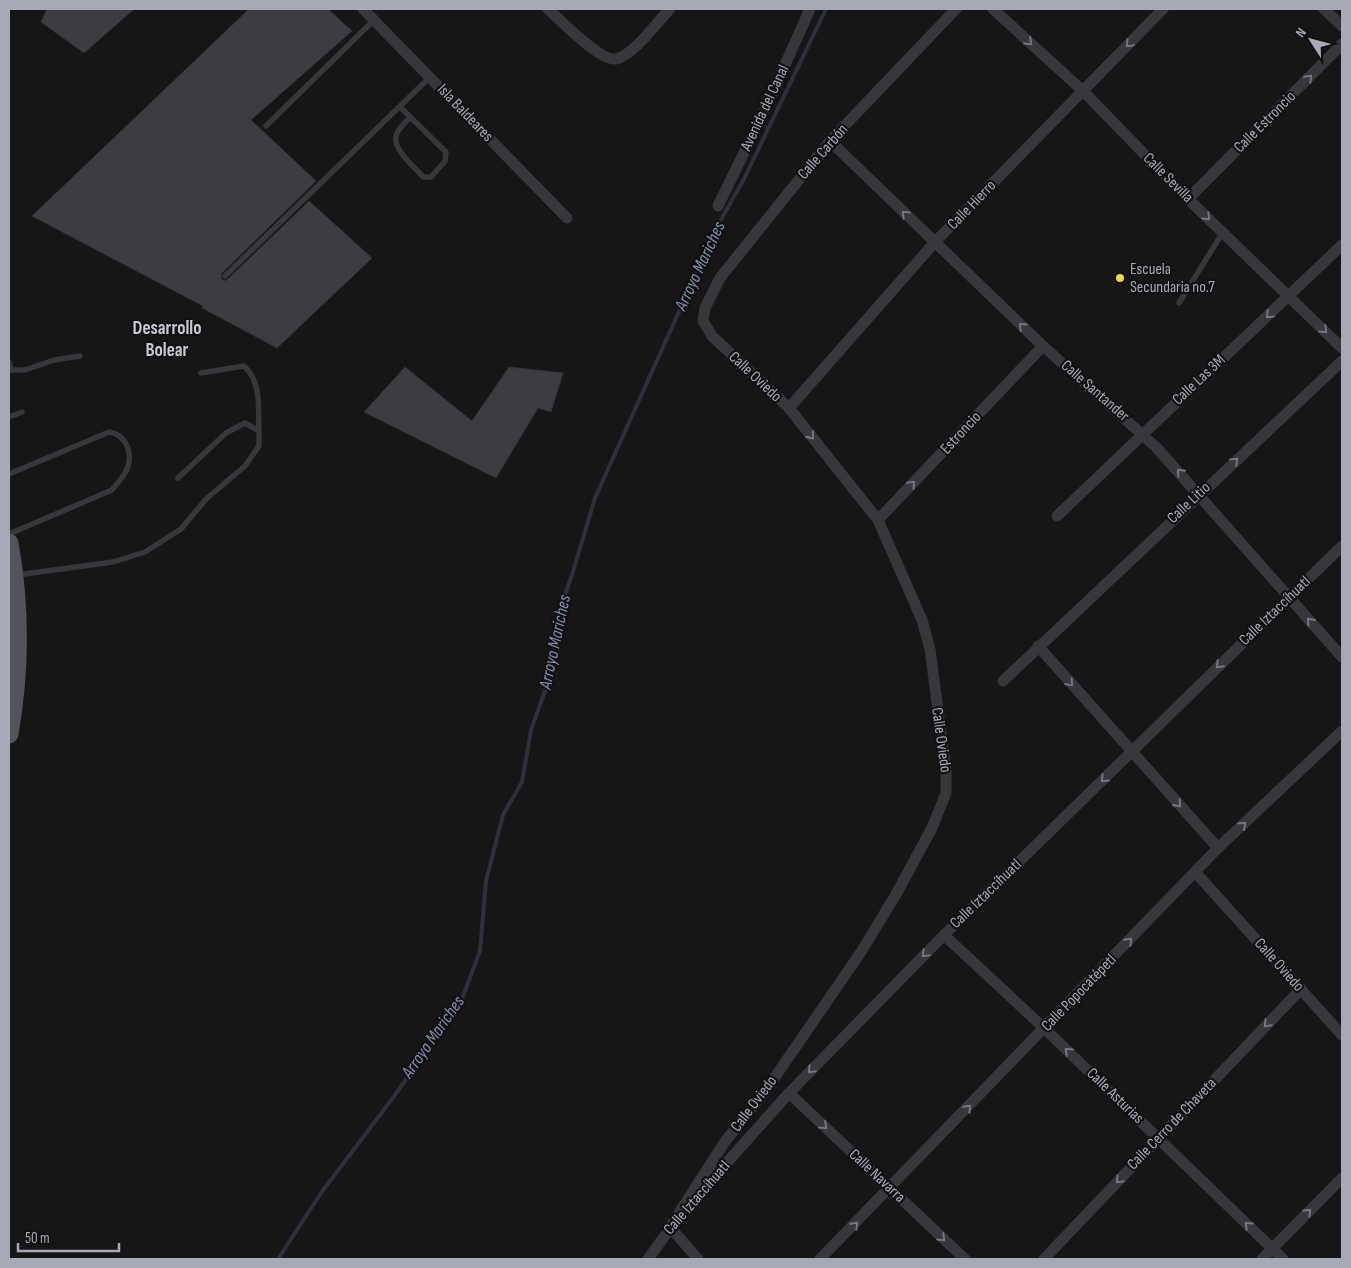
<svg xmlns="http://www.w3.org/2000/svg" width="1351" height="1268" font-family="'Sofia Sans Condensed',sans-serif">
<rect width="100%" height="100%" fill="#161617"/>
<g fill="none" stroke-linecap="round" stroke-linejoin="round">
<path stroke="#2c313b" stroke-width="4" d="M278,1259l43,-66 74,-98 67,-96 18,-48 6,-70 17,-66 19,-33 9,-52 15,-42 13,-76 13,-37 23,-77 124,-275 25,-44 82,-170"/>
</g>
<path fill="#3d3d41" stroke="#313033" d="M47,9h87l-50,44 -43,-31z
M249,9h79l24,22 -101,89 65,61 -94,92 -1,5 3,3 4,-2 81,-78 63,57 -95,90 -75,-40 1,-2 -171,-90z
M405,367l67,54 37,-54 54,6 -12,39 -13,-4 -42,70 -132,-66z"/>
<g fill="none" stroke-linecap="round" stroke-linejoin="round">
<path stroke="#37373c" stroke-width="5.5" d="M400,107l46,45 -1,9 -14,16h-8c-9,-11 -33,-29 -26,-44 3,-6 9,-11 13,-16
M266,126l108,-106
M225,276l205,-199
M1179,303l44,-71
M9,362l2,8 -2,1
M11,370h14l29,-10 26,-4
M201,373l43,-7c18,17 14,41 15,65
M9,417l13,-5
M9,474l100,-42c14,2 22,15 20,30 -1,11 -11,20 -17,28l-103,44
M17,575l96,-13 32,-10 36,-23 25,-30 39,-33 14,-20v-15l-14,-8 -19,10 -48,45"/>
<path stroke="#37373c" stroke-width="11" d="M363,9l204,209
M548,9c12,11 53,53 68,50 18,-4 41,-37 54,-50
M993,9l90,82 105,108 154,149
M1324,9l18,17
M830,141l213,205 113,101 186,210
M1188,199l154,-155
M718,206l46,-94 46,-103
M789,408l146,-166 228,-233
M1057,516l285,-271
M878,520l165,-174
M1038,646l180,202
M1003,681l339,-320
M1196,873l146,162
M944,935l100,93 239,231
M789,1093l176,166
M689,1205l100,-112 155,-158 398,-389
M670,1227l54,-84 40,-50 97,-141 34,-56 37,-68 14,-35v-22l-16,-122 -8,-29 -44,-100 -89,-112 -77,-72 -9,-15 2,-13 15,-30 110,-137 126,-132
M670,1227l28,32
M648,1259l26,-36
M820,1259l398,-411 124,-117
M1044,1259l257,-270
M1262,1259l80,-81"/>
<path stroke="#53535b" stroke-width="19" d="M9,543c11,62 11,128 0,191"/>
</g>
<defs><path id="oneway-chevron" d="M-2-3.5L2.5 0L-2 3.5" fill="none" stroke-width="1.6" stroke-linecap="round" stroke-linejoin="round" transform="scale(1.25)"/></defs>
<g stroke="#757680">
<use href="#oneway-chevron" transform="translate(1029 42) rotate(43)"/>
<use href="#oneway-chevron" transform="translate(1129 44) rotate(134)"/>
<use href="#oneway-chevron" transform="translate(1309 78) rotate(-45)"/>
<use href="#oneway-chevron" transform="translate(905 214) rotate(-136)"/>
<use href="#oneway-chevron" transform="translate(1207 217) rotate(44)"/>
<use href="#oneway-chevron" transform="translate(1269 315) rotate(137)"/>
<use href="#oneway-chevron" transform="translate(1022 326) rotate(-137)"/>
<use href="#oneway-chevron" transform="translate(1324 330) rotate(44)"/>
<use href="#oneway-chevron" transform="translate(811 436) rotate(51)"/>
<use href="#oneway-chevron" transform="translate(1235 461) rotate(-43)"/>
<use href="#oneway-chevron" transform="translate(1180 472) rotate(-133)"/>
<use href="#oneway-chevron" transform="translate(912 484) rotate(-47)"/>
<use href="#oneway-chevron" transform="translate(1310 621) rotate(-132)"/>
<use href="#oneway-chevron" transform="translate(1219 665) rotate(135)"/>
<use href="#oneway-chevron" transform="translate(1070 683) rotate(49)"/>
<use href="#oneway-chevron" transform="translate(1104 779) rotate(136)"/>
<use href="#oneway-chevron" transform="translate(1178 804) rotate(48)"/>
<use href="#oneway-chevron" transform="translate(1243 825) rotate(-43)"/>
<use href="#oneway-chevron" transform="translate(1129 941) rotate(-46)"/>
<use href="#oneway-chevron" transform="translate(925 954) rotate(135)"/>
<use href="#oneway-chevron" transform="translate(1267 1024) rotate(134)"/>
<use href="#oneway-chevron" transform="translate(1068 1051) rotate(-136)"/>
<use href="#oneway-chevron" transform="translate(811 1070) rotate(135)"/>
<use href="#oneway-chevron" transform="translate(968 1108) rotate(-46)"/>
<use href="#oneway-chevron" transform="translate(824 1126) rotate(43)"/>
<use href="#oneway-chevron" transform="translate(1119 1180) rotate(133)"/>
<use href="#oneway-chevron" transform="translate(1308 1212) rotate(-45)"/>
<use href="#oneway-chevron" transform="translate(855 1225) rotate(-45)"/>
<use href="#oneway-chevron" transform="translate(1248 1225) rotate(-136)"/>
<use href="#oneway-chevron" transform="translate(942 1238) rotate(44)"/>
</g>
<circle fill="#ebdc3a" stroke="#111112" stroke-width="2" cx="1120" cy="278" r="5"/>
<g text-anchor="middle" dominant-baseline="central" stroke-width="4.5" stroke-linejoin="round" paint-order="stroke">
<g font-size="16" fill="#a8a9b7" stroke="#111112">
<text transform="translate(765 108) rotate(-65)">Avenida del Canal</text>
<text transform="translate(465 113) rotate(46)">Isla Baldeares</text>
<text transform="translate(1265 122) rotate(-45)">Calle Estroncio</text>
<text transform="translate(823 152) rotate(-49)">Calle Carbón</text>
<text transform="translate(1168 178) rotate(45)">Calle Sevilla</text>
<text transform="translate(972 205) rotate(-46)">Calle Hierro</text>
<text transform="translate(755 377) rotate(43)">Calle Oviedo</text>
<text transform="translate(1199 380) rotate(-43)">Calle Las 3M</text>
<text transform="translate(1095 391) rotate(41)">Calle Santander</text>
<text transform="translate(961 433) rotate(-47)">Estroncio</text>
<text transform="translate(1189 503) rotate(-43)">Calle Litio</text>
<text transform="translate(1275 611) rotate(-44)">Calle Iztaccíhuatl</text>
<text transform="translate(941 740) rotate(82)">Calle Oviedo</text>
<text transform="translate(986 894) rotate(-44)">Calle Iztaccíhuatl</text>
<text transform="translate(1279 965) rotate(48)">Calle Oviedo</text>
<text transform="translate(1079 993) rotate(-46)">Calle Popocatépetl</text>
<text transform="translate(1115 1096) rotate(44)">Calle Asturias</text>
<text transform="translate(754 1104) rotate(-53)">Calle Oviedo</text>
<text transform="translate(1172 1124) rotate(-46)">Calle Cerro de Chaveta</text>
<text transform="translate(877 1176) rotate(43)">Calle Navarra</text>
<text transform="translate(697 1198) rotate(-49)">Calle Iztaccíhuatl</text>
</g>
<g font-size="16" fill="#a8a9b7" stroke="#111112" text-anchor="start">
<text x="1130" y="269">Escuela<tspan x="1130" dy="18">Secundaria no.7</tspan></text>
</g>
<g font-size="18" font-style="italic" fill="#808eb1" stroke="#111112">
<text transform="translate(700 266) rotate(-65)">Arroyo Mariches</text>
<text transform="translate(555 642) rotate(-78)">Arroyo Mariches</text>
<text transform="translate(433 1037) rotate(-55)">Arroyo Mariches</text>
</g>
<g font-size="19" font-weight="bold" fill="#c9c9d3" stroke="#111112">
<text x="167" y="328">Desarrollo<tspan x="167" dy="22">Bolear</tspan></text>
</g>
</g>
<rect width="1351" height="1268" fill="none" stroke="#a8a9b7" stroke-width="20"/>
<g transform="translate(1311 40) rotate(306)" stroke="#111112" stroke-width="4" paint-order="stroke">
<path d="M0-4L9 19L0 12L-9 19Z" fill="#a8a9b7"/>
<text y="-8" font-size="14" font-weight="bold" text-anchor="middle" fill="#a8a9b7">N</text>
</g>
<path d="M18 1243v8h101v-8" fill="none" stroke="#a8a9b7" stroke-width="2.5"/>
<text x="25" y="1243" font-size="15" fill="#a8a9b7" stroke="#111112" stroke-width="4" paint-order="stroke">50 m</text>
</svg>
